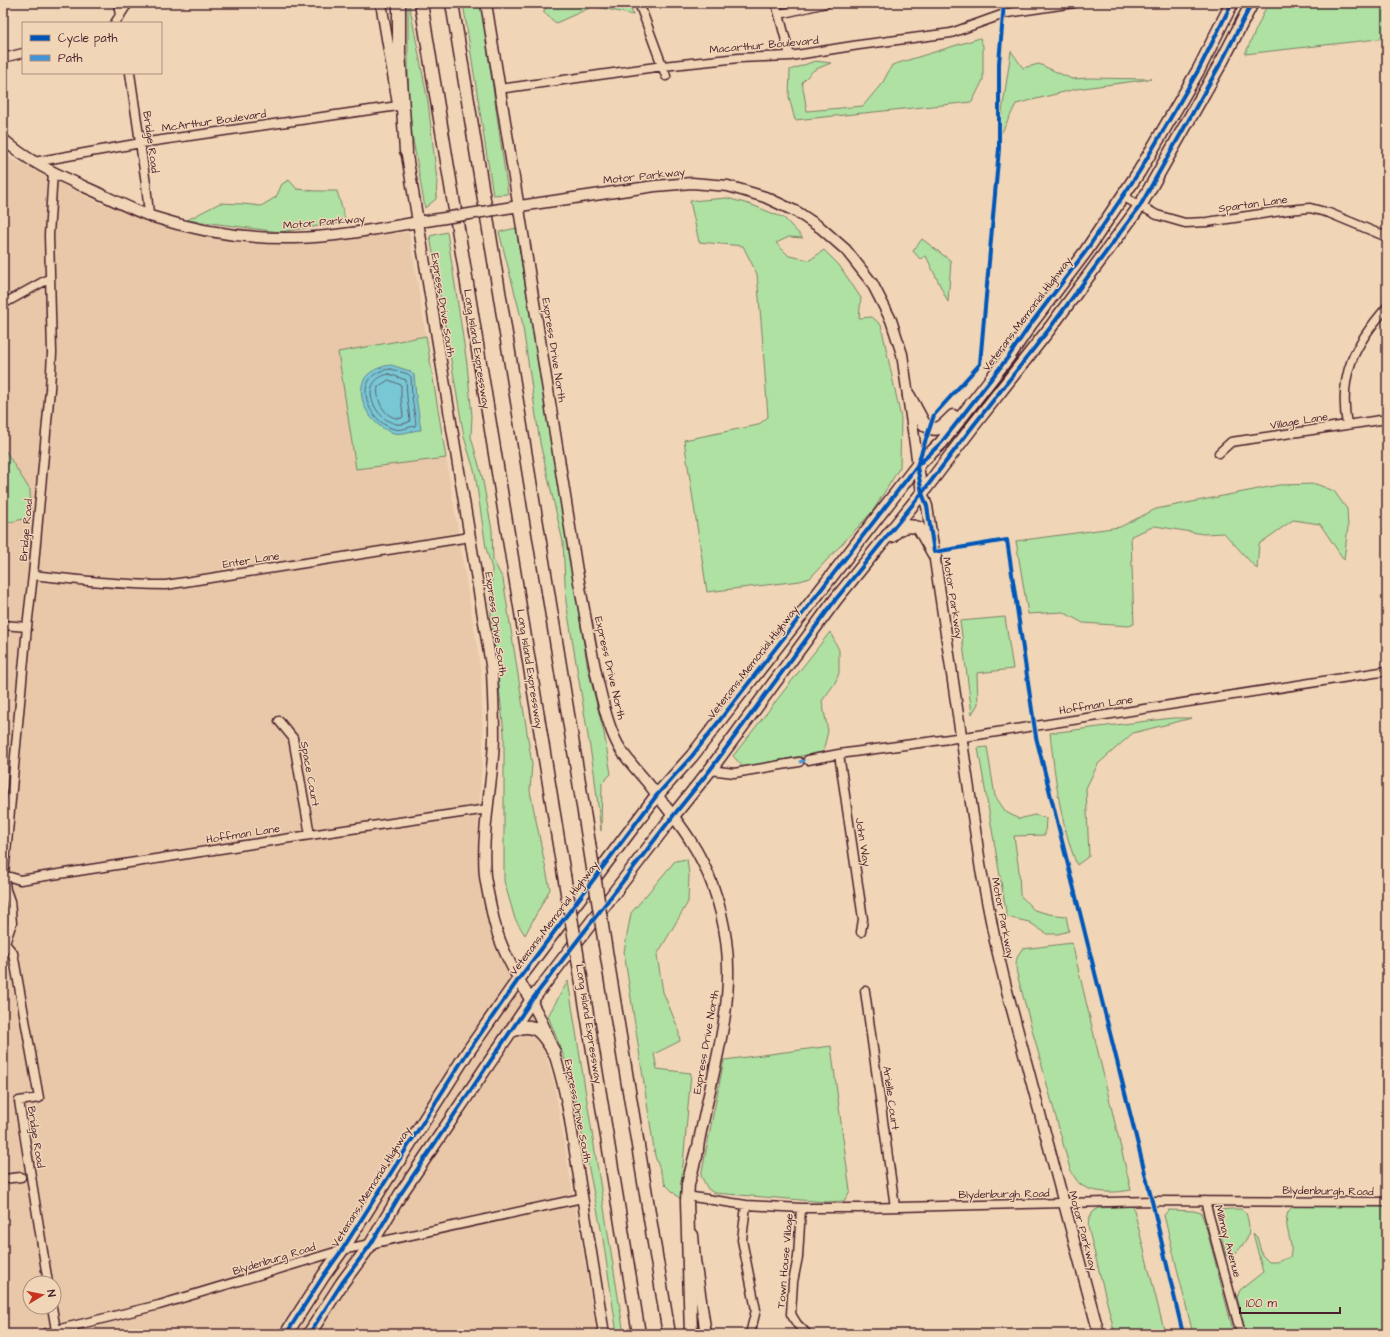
<svg xmlns="http://www.w3.org/2000/svg" width="1390" height="1337" font-family="'Architects Daughter',sans-serif">
<rect width="100%" height="100%" fill="#f0d6b7"/>
<filter id="ink" filterUnits="userSpaceOnUse"><feTurbulence type="fractalNoise" baseFrequency=".025" numOctaves="2"/><feDisplacementMap in="SourceGraphic" scale="8" xChannelSelector="R" yChannelSelector="G"/><feConvolveMatrix kernelMatrix="1 2 1 2 8 2 1 2 1" color-interpolation-filters="sRGB"/></filter>
<g filter="url(#ink)">
<path fill="#e8c8a9" fill-rule="evenodd" d="M3,154l99,50 108,34 81,6 118,-12 72,439 2,72 -5,86 4,61 18,52 35,75 19,66 43,251h-594v-477l8,-74 -8,1zM30,1283h24v24h-24z"/>
<path fill="#aee1a2" stroke="#7c8066" d="M408,3h1l19,99 9,78 -1,19 -11,9 -17,-97z
M463,3h18l27,191 -15,1z
M550,3h79l4,12 -39,-9 -38,17 -13,-11z
M1268,3h119v35l-142,16z
M980,38l3,8v34l-11,22 -177,18 -6,-23 1,-27 25,-9 16,2 -17,7 -12,12 5,29 56,-5 20,-24 9,-17z
M1011,51l12,17 16,-4 33,15 16,-1 63,1 -75,10 -60,15 -18,36z
M289,180l8,9 19,2h21l9,31 -66,10 -93,-12 33,-17 23,1 18,2 15,-9 6,-13z
M727,198l25,7 32,13 19,20 -14,-1 -13,6 13,13 21,4 14,-10 15,15 22,33 -2,20 13,-1 9,8 20,93 -1,49 -27,44 -63,67 -10,3 -93,11 -23,-152 74,-15 10,-8 -6,-84 -5,-59 -14,-28 -44,-4 -9,-41z
M516,228l72,441 16,64 7,41 -9,9 -1,48 -7,-59 -28,-170 -3,-60 -23,-99 -18,-122 -23,-89z
M447,232l20,132 5,52 -1,21 11,39 10,54 1,30 10,19 29,185 -2,27 20,98 -25,46 -10,-16 -11,-38v-148l-13,-119 1,-45 -6,-21 -11,-75 -11,-36 -34,-201z
M922,239l29,22 -3,41 -22,-46 -6,3 -7,-8z
M426,336l20,122 -90,11 -18,-117z
M3,447l27,43 1,27 -28,7z
M1316,484l18,7 13,18 1,18 -4,33 -24,-36 -27,-4 -34,24 -2,25 -33,-36 -21,1 -48,-8 -24,10 3,88 -5,2 -46,-3 -20,-11 -35,2 -12,-73 104,-14 36,-18 123,-24z
M1005,617l8,52 -36,4 1,31 -6,10 -12,-93z
M830,632l9,18v23l-4,10 -13,18 6,30 -5,21 -80,15 -10,-11z
M1172,718h20l-59,15 -35,31 -12,24 3,68 -12,9c-17,-42 -22,-88 -27,-132z
M987,747l8,49 11,16 13,7 15,-4 12,3 -1,17 -31,1 5,35 1,24 14,15 15,4 17,2 3,15 -11,3h-11l-18,-12 -22,-5 -29,-169z
M687,859l2,16 -1,27 -31,53 6,37 15,36 2,13 -26,13 3,15 34,4 -11,126 -15,-15 -10,-28 -31,-204 7,-39 44,-52z
M1072,943l59,247c-15,3 -37,4 -50,-5 -5,-4 -8,-11 -11,-16l-53,-195c-2,-10 -1,-17 5,-25z
M568,981l56,353h-7l-14,-95 -34,-169 -21,-54z
M831,1046l19,145 -6,10 -18,1 -112,-9 -6,-4 -7,-13 23,-116z
M1297,1203l90,2v129h-141l-9,-37 3,-7 23,-18 -10,-39 4,4 5,18 7,7h8l13,-5c5,-15 -8,-30 -2,-45 2,-3 6,-7 9,-9z
M1133,1206l32,128h-50l-26,-103c-2,-9 0,-19 10,-23z
M1231,1209h10l5,4c4,12 5,23 -4,33 -3,4 -7,7 -11,12l-5,-3c-2,-10 -11,-36 -7,-45z
M1169,1210l25,1 7,2 4,10 29,111h-41l-29,-119z"/>
<path fill="#78c7d5" stroke="#668491" d="M391,365l19,6 4,4 2,21 5,34c-9,0 -18,5 -27,3 -20,-5 -38,-30 -31,-51 3,-10 18,-16 28,-17z"/>
<g fill="none" stroke-linecap="round" stroke-linejoin="round">
<path stroke="#5c626f" stroke-width="1" d="M391,369l17,5 3,3 1,20 4,27 -1,2c-7,1 -14,5 -21,3 -30,-9 -43,-57 -3,-60z
M389,374l17,6 1,17 3,23 -1,2c-4,1 -8,3 -12,2 -24,-4 -40,-44 -8,-50z
M389,380l12,5v13l2,18 -1,2c-16,3 -27,-18 -24,-31z"/>
<g stroke="#4a1f2b" stroke-width="11">
<path id="minor" d="M118,3l2,13
M639,3l27,73
M776,3l14,53
M780,14l46,-11
M115,23l11,-17 4,-3
M3,58l20,-5
M130,73l16,111 3,31
M499,89l164,-23 76,-8 51,-2 69,-11 92,-12 56,-20 67,-10
M34,162l107,-19 257,-37
M1122,196l35,19 28,8 22,-1 81,-12 22,-2 19,5 58,24
M3,304l47,-26
M1347,425c-9,-51 8,-81 40,-118
M1219,453l12,-11 156,-23
M33,575c44,5 89,10 133,10l304,-48
M3,625l24,2
M279,721l14,17 17,97
M839,754l24,165 -2,13
M808,760l31,-6 132,-18 416,-65
M710,770l24,3 65,-11
M4,875l16,5 290,-45 178,-26
M3,941l10,12 26,145 -20,3 29,182
M5,943l7,-20 -2,-22 -4,-11 -2,-15 23,-248 6,-52 17,-186 2,-36 -3,-118 4,-63
M865,991l30,216
M3,1179l18,-2
M693,1197l53,8 55,3h58l293,-7 235,1
M1205,1201l36,133
M746,1205l-4,35 14,70 -6,24
M801,1208l-3,49 -5,25 -2,32 6,10 10,10
M52,1307l4,23
M44,1334l12,-4 103,-25 183,-55 240,-52"/>
</g>
<g stroke="#4a1f2b" stroke-width="13">
<path id="major" d="M381,3l17,101
M486,3l91,568c7,37 13,75 21,111 5,21 10,44 20,63 9,16 22,28 33,42 13,18 28,35 39,53 20,31 31,64 36,100 8,56 -8,113 -20,168 -3,16 -8,32 -9,49
M3,139c26,24 60,38 91,52 19,9 37,18 56,25 46,15 96,23 145,22 42,-1 88,-10 129,-17
M405,143l87,528c1,22 2,45 2,67 -1,46 -13,92 -9,138 2,14 6,31 9,45 8,34 29,64 45,95 15,31 24,64 30,98l35,220
M513,207l142,-21 37,-3 36,3 37,11 32,15 24,16 25,22 26,33 19,37 11,34 20,139 5,13 54,364 14,71 11,46 93,347
M693,1235l2,25 11,74"/>
</g>
<g stroke="#4a1f2b" stroke-width="15">
<path id="highway" d="M399,3v50l7,98
M421,3l143,872
M452,3l137,840
M909,396l15,28c13,11 20,1 29,-8
M892,536c8,-9 15,-12 27,-8l16,28
M605,945l64,389
M581,977l58,357
M510,1032c24,-13 32,0 44,20
M286,1334l38,-59 18,-25 125,-197 51,-73 139,-185 35,-39 225,-290 24,-23 68,-87 21,-31 56,-74 53,-79 60,-103 33,-66
M309,1334l33,-51 29,-39 29,-49 131,-194 142,-185 37,-46 126,-171 86,-106 51,-67 77,-98 90,-122 82,-145 30,-58
M691,1334l-4,-133 1,-17 9,-34"/>
</g>
<use href="#minor" stroke="#f0d6b7" stroke-width="8"/>
<use href="#major" stroke="#f0d6b7" stroke-width="10"/>
<use href="#highway" stroke="#f0d6b7" stroke-width="12"/>
<g stroke="#4a1f2b" stroke-width="13" stroke-linecap="butt">
<path id="major-bridge" d="M426,221l87,-14"/>
</g>
<g stroke="#4a1f2b" stroke-width="15" stroke-linecap="butt">
<path id="highway-bridge" d="M589,843l16,102
M564,875l17,102"/>
</g>
<use href="#major-bridge" stroke="#f0d6b7" stroke-width="10"/>
<use href="#highway-bridge" stroke="#f0d6b7" stroke-width="12"/>
<path stroke="#4194d7" stroke-width="3" stroke-dasharray="6 3" stroke-linecap="butt" d="M799,762l9,-2"/>
<g stroke="#f0d6b7" stroke-width="6">
<path id="cycleway" d="M1004,3l-5,60v86l-19,215 -46,51 -17,51 5,27 5,13 7,46 73,-12 29,197 116,464 31,133
M286,1334l38,-59 18,-25 125,-197 51,-73 139,-185 35,-39 225,-290 24,-23 68,-87 21,-31 56,-74 53,-79 60,-103 33,-66
M309,1334l33,-51 29,-39 29,-49 131,-194 142,-185 37,-46 126,-171 86,-106 51,-67 77,-98 90,-122 82,-145 30,-58"/>
</g>
<use href="#cycleway" stroke="#0057b8" stroke-width="4"/>
</g>
</g>
<g text-anchor="middle" dominant-baseline="central" stroke-width="3" stroke-linejoin="round" paint-order="stroke">
<g font-size="11" fill="#4a1f2b" stroke="#f0d6b7">
<text transform="translate(764 45) rotate(-5)">Macarthur Boulevard</text>
<text transform="translate(214 121) rotate(-8)">McArthur Boulevard</text>
<text transform="translate(151 142) rotate(82)">Bridge Road</text>
<text transform="translate(644 176) rotate(-6)">Motor Parkway</text>
<text transform="translate(1253 204) rotate(-8)">Spartan Lane</text>
<text transform="translate(324 222) rotate(-5)">Motor Parkway</text>
<text transform="translate(443 305) rotate(81)">Express Drive South</text>
<text transform="translate(1027 314) rotate(-53)">Veterans Memorial Highway</text>
<text transform="translate(477 349) rotate(81)">Long Island Expressway</text>
<text transform="translate(554 350) rotate(81)">Express Drive North</text>
<text transform="translate(1299 421) rotate(-9)">Village Lane</text>
<text transform="translate(26 530) rotate(-85)">Bridge Road</text>
<text transform="translate(251 560) rotate(-9)">Enter Lane</text>
<text transform="translate(953 598) rotate(81)">Motor Parkway</text>
<text transform="translate(496 624) rotate(82)">Express Drive South</text>
<text transform="translate(753 662) rotate(-52)">Veterans Memorial Highway</text>
<text transform="translate(610 668) rotate(77)">Express Drive North</text>
<text transform="translate(530 669) rotate(81)">Long Island Expressway</text>
<text transform="translate(1096 705) rotate(-9)">Hoffman Lane</text>
<text transform="translate(310 774) rotate(80)">Space Court</text>
<text transform="translate(243 834) rotate(-9)">Hoffman Lane</text>
<text transform="translate(863 842) rotate(81)">John Way</text>
<text transform="translate(554 918) rotate(-53)">Veterans Memorial Highway</text>
<text transform="translate(1003 918) rotate(79)">Motor Parkway</text>
<text transform="translate(589 1024) rotate(81)">Long Island Expressway</text>
<text transform="translate(706 1042) rotate(-80)">Express Drive North</text>
<text transform="translate(891 1098) rotate(82)">Arielle Court</text>
<text transform="translate(578 1111) rotate(79)">Express Drive South</text>
<text transform="translate(36 1137) rotate(81)">Bridge Road</text>
<text transform="translate(371 1187) rotate(-58)">Veterans Memorial Highway</text>
<text transform="translate(1328 1191) rotate(1)">Blydenburgh Road</text>
<text transform="translate(1004 1194) rotate(-1)">Blydenburgh Road</text>
<text transform="translate(1083 1231) rotate(75)">Motor Parkway</text>
<text transform="translate(1228 1241) rotate(75)">Millmay Avenue</text>
<text transform="translate(274 1259) rotate(-17)">Blydenburg Road</text>
<text transform="translate(785 1261) rotate(-85)">Town House Village</text>
</g>
</g>
<rect width="1390" height="1337" fill="none" stroke="#f0d6b7" stroke-width="16"/>
<rect x="8" y="8" width="1374" height="1321" fill="none" stroke="#4a1f2b" stroke-width="1.5" filter="url(#ink)"/>
<rect x="22" y="22" width="140" height="52" fill="#f0d6b7" stroke="#ae8d7f"/>
<rect x="30" y="35" width="20" height="6" fill="#0057b8" stroke="#ae8d7f"/>
<text x="58" y="42" font-size="12" fill="#4a1f2b">Cycle path</text>
<rect x="30" y="55" width="20" height="6" fill="#4194d7" stroke="#ae8d7f"/>
<text x="58" y="62" font-size="12" fill="#4a1f2b">Path</text>
<g transform="translate(42 1295) rotate(80)"><circle r="19" fill="#f0d6b7" stroke="#ae8d7f"/>
<path d="M0-3L7 15L0 10L-7 15Z" fill="#c8321e"/>
<text y="-6" font-size="11" font-weight="bold" text-anchor="middle" fill="#4a1f2b">N</text>
</g>
<path d="M1240 1307v6h100v-6" fill="none" stroke="#4a1f2b" stroke-width="2"/>
<text x="1246" y="1307" font-size="12" fill="#4a1f2b" stroke="#f0d6b7" stroke-width="3" paint-order="stroke">100 m</text>
</svg>
